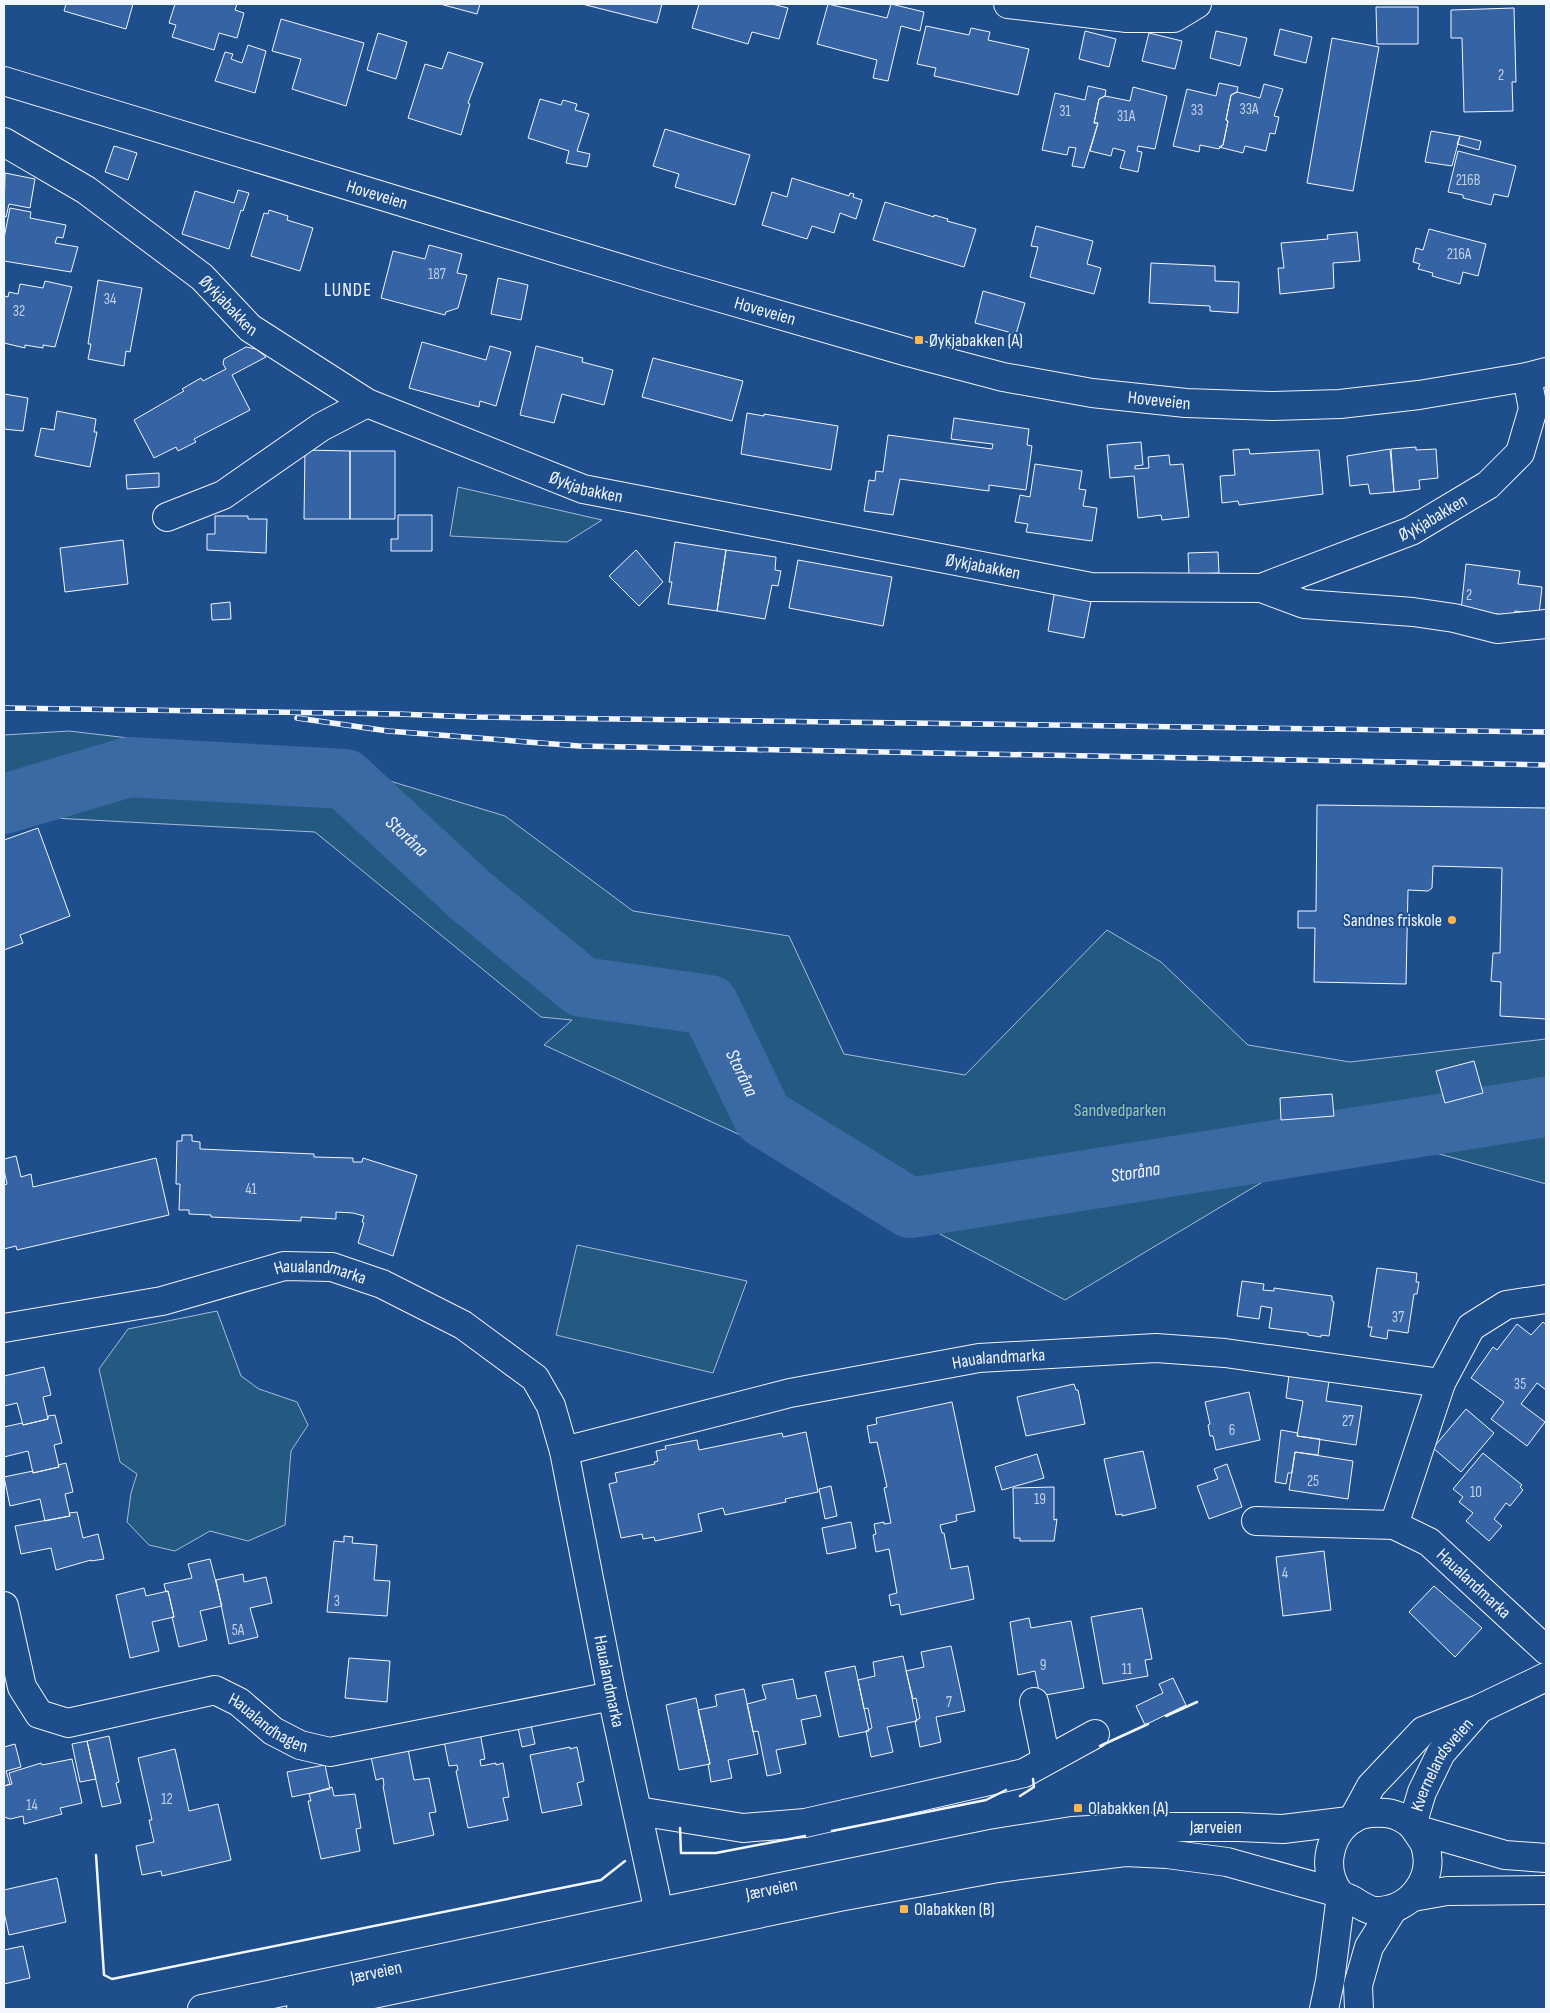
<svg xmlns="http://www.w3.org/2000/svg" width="1550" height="2013" font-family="'Sofia Sans Condensed',sans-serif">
<rect width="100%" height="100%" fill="#1f4e8c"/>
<path fill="#245a82" stroke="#a8bbd7" d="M458,487l144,33 -35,22 -117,-6z
M69,731l255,30 181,55 128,95 156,25 55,118 121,21 142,-145 54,32 87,83 102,17 196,-23v145l-195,-55 -286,171 -231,-122 -290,-133 28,-25 -31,-3 -226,-185 -281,-15 -30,7v-89z
M577,1245l170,36 -34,92 -157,-38z
M217,1311l24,65 18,13 38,13 11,23 -17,26 -6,74 -37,16 -38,-10 -35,20 -26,-6 -22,-23 4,-29 6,-19 -17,-12 -21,-93 29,-40z"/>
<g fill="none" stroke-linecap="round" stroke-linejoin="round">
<path stroke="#3b69a3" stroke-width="60" id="s1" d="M4,804l125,-37 216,12 126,117 111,91 127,18 54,112 147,91 636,-101"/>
</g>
<path fill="#3563a3" stroke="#f2f6ff" d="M66,4h67l-7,25 -62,-18z
M175,4h62l-2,6 9,3 -7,25 -18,-5 -5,17 -42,-13 4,-12 -7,-2z
M440,4h40l-3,10z
M582,4h80l-5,19z
M699,4h73l16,4 -9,31 -27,-7 -4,12 -56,-16z
M828,4l59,14 4,-14 33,8 -4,19 -19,-5 -13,55 -15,-3 4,-18 -60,-16z
M1376,7h42v37h-41z
M1514,8l2,74h-4l1,29 -49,1 -2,-74h-11v-28z
M281,19l83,24 -18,63 -54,-17 9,-30 -29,-8z
M926,26l43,9 2,-7 19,4 -2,8 41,9 -11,46 -84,-19 2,-8 -19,-4z
M1280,29l32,8 -6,26 -32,-8z
M1085,31l31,8 -7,28 -30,-8z
M1216,31l31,7 -7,28 -30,-8z
M378,33l29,9 -11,37 -29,-9z
M1149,33l33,8 -7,28 -33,-8z
M1332,38l47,9 -26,144 -46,-8z
M248,45l18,6 -11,42 -40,-12 10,-29 8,2 -2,5 11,4z
M448,52l35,11 -15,40 2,1 -9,31 -53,-17 17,-54 17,5z
M1219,83l19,4 -1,5 -6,3 -5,25 2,1 -5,24 -4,4 -19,-4 -1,7 -26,-6 14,-57 29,7z
M1264,84l19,5 -9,27 5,1 -4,17 -5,-1 -4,18 -21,-5 -2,7 -24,-6 4,-2 5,-24 -2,-1 5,-25 6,-3 23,6z
M1088,86l18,4 -1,6 -6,3 -5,24h4l-14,45 -12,-2 4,-18 -7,-1 -2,8 -25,-5 13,-57 30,7z
M1133,87l34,9 -12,53 -17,-3 -1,5 5,1 -4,20 -18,-4 5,-17 -12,-3 -2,8 -21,-5 8,-28h-4l5,-24 6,-3 25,5z
M540,99l21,6 2,-5 14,4 -2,6 14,4 -12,37 13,3 -3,13 -21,-4 3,-12 -41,-13z
M665,129l85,26 -15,50 -60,-18 4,-13 -26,-8z
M1431,131l29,5 -8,30 -27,-4z
M1460,136l21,5 -2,9 -22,-6z
M114,146l23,7 -9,27 -23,-8z
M1458,151l58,15 -8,31 -14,-3 -3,11 -28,-7v-3l-15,-3z
M5,173l30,6 -5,29 -21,-4 -3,13 -2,-1z
M792,178l57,18 1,-3 4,1 -1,3 9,3 -6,19 -16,-6 -6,20 -22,-7 -5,13 -45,-14 10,-33 15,5z
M238,190l11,3 -6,18 -2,-1 -12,39 -47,-15 13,-43 39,12z
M885,202l49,15v-2l14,4 -1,2 29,8 -12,38 -91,-27z
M10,208l21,4 -1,6 36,7 -3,13 -6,-1 -2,6 23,4 -7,25 -67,-11v-23z
M269,210l19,6 -1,4 26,8 -13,43 -49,-15 13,-43 4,1z
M1036,226l57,15 -6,23 14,4 -7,26 -64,-17 8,-30 -7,-1z
M1429,229l57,15 -8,32 -15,-4 -3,12 -28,-8 1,-3 -15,-4 2,-5 -7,-2 3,-14 7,2z
M1357,232l3,29 -27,2 1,25 -54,6 -2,-26h6l-3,-25 47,-4 -1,-4z
M429,245l33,9 -5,19 10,2 -9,33 -12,4 -1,3 -64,-17 12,-47 32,8z
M1151,263l64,3v15l24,1 -1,31 -28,-2v-5l-61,-3z
M498,278l30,7 -7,35 -30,-6z
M98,280l44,8 -12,64 -4,-1 -2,15 -36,-7 3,-15h-3z
M45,281l27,6 -17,60 -12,-2v3l-18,-3v3l-21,-5v-47l4,1 1,-5 9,2 2,-10 23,4z
M983,291l42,12 -9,31 -41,-11z
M422,342l64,18 4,-14 21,6 -15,54 -16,-5 -1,6 -70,-19z
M536,346l47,12 -1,4 31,8 -9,35 -42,-11 -8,29 -34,-8z
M246,347l10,2 10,8 -34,18 18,35 -56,29 2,3 -18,9 -2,-4 -22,11 -20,-38 50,-29 -2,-2 19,-11 2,3 23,-12 -3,-5 1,-5z
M653,358l90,23 -11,40 -90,-24z
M4,394l24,4 -5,33 -19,-2z
M57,411l39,8 -2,13h3l-7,35 -55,-11 6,-28 13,2z
M747,413l17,3v-2l74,12 -7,44 -90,-16z
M954,418l75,11 -2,16 5,1 -6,44 -37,-5v6l-89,-12 -7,36 -29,-4 5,-31 6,1 1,-10 7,1 5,-37 104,14 1,-5 -42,-5z
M1141,442l2,23 -8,1v3l14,-1 -1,-11 21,-2 1,10 13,-1 6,53 -27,3 -1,-5 -23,3 -4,-42 -24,2 -3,-33z
M1416,447v3l20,-1 2,29 -19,2 1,9 -26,3 -3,-43z
M1249,449l1,5 69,-4 4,44 -84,11 -1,-4 -16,2 -2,-27 15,-1 -2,-25z
M1390,449l4,43 -24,2 -2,-10 -18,2 -3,-30z
M305,450l45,1v68h-46z
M350,451h45v68h-45z
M1035,464l47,7 -3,18 7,1 -3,16 14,2 -5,33 -66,-9 2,-8 -13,-2 5,-27 10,2z
M159,473v14l-32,2 -1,-14z
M398,515h34v36h-41v-12h7z
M215,516h33v3h19l-1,34 -59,-3v-16h8z
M123,540l5,44 -63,8 -5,-44z
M675,542l51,8 -9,61 -49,-7 4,-22h-3z
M636,550l27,32 -24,24 -30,-30z
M726,550l50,7 -1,13 6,1 -3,15 -6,-1 -7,34 -48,-8z
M1218,552l1,21 -30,1 -1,-21z
M798,560l94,17 -9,49 -94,-18z
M1466,564l54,7 -2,13 24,3 -3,27 -24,-3 -1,5 -53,-6z
M1055,589l37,7 -8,42 -36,-7z
M230,602l1,17 -19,1 -1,-16z
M1317,805l229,3v211l-46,-3 1,-34 -10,-1 2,-28h7l2,-85 -69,-2 -1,22 -4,3 -20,-1 -2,94 -92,-2 1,-54h-17v-17h18z
M38,828l32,88 -50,19 3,8 -19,7v-110z
M1474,1061l9,32 -38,10 -9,-32z
M1332,1094l2,22 -53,4 -1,-22z
M182,1135h10v6l8,1v7l114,5v3l39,1v4h9l1,-4 54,17 -24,81 -35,-13 6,-20 -2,-1 2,-6 -11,-3 -17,-1v7l-35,-2v4l-90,-4v-2l-22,-1v-4h-10l1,-26h-4l1,-43h5z
M16,1156l5,21 10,-3 2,13 123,-29 13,57 -152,35 -1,-4 -12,3v-64l3,-1 -3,-14v-11z
M1377,1268l40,5 -1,9h3l-2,12h-3l-6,39 -20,-3 -1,9 -17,-3 2,-9h-4z
M1242,1281l22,3 -1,6 11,1v-3l58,8v5l2,1 -5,34 -8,-1v2l-13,-2v-2l-39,-5 3,-20 -11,-2 -2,13 -22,-3z
M1543,1322l3,3v65l-9,-7 -16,21 24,18 -18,24 -36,-27 13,-17 -33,-24 22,-31 4,3 20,-26 14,11z
M44,1367l7,28 -8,2 5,22 -25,6 -6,-22 -13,3v-30z
M1289,1375l40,6 -3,20 36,5 -6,39 -59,-9 6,-35 -17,-3z
M1074,1384l2,6h2l7,34 -59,12 -9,-39z
M1249,1392l11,48 -44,10 -3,-14h-3l-2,-11 2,-1 -5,-22z
M952,1402l23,109 -19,4 1,6 -17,4 2,8h2l7,36 17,-3 6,33 -73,16 -2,-11 -8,2 -2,-11 8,-2 -8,-44 -13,3 -3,-17 3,-1 -2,-10 10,-2v2l7,-1 -7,-35 3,-1 -10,-45 -7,1 -3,-17 10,-2 -1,-6z
M1466,1409l28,24 -33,39 -28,-24z
M55,1415l7,28 -8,2 5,22 -26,6 -5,-22 -24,6v-30l18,-4 1,2 25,-6v-3z
M1281,1430l17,3 -1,3 23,3 -2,16 -23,-3 -3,21h-4l-2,11 -11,-2z
M806,1432l12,60 -33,7 1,3 -61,13 -2,-7 -25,6 4,17 -47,10 -1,-4 -11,2 -1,-5 -21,4 -12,-54 8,-2 -2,-9 40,-9 -1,-2 4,-1 -2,-10 10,-2 -1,-3 32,-6 2,10 83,-17 1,4z
M1143,1451l13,57 -34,8v-2l-6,1 -12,-56z
M1295,1452l58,9 -5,38 -59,-9z
M1483,1453l39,32 -2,2 3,3 -13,16 -4,-3 -12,16 8,7 -13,15 -23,-20 7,-8 -14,-11 4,-5 -10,-8z
M1037,1454l7,24 -42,12 -7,-23z
M66,1463l7,29 -8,2 5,22 -25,5 -5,-22 -30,7 -6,-29 29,-6v2l26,-6 -1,-2z
M1227,1464l15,43 -33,12 -12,-33 21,-7 -4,-10z
M831,1486l6,30 -12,3 -6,-30z
M1054,1487v33l3,-1 -3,22h-34v-3h-6l-1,-50z
M77,1512l6,26 15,-4 6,25 -13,2v-1l-35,10 -5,-22 -30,6 -6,-28 55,-10 -1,-3z
M851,1522l5,26 -29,6 -5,-26z
M344,1536l9,1 -1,6 25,2 -3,35 16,1 -3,35 -60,-4 7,-71 10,1z
M1324,1551l7,59 -48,6 -7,-59z
M210,1559l12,47 -22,5 7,29 -28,7 -7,-30h2l-6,-26 -2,1 -2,-8 28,-6 -4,-14z
M243,1574l1,8 22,-5 6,26 -22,5 8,29 -29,7 -13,-64z
M1434,1586l48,42 -27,29 -46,-45z
M144,1588l2,8 22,-5 6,26 -22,5 7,29 -29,7 -14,-63z
M1142,1608l10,51 -7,1 3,16 -45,8 -12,-67z
M1029,1618l2,10 40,-7 13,67 -44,8 -5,-25 -17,4 -8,-53z
M951,1646l14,65 -29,6 5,25 -21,5 -5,-26 5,-3 -4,-20 -3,1 -7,-28 18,-4 -3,-15z
M903,1656l14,65 -30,6 6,25 -22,5 -5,-26 6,-3 -4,-20 -4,1 -6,-29 17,-4 -2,-14z
M349,1658l41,3 -3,41 -42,-4z
M855,1666l14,65 -30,6 -14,-65z
M1173,1678l13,27 -41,20 -9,-19 27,-13 -4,-9z
M793,1679l4,20 19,-4 5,21 -20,4 5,24 -30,6 5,23 -14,3 -9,-45 -5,1 -6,-28 19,-5 -4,-14z
M744,1689l14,65 -30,6 4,18 -21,4 -3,-18h2l-12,-54 19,-4 -2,-11z
M696,1698l14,66 -31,6 -13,-65z
M531,1725l4,19 -13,3 -4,-19z
M480,1733l5,26 -5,1 1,6 15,-3v2l7,-2 6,34 -6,1 5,22 -40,8 -12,-57 2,-1 -1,-5 -8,1 -5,-25z
M109,1736l10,46 -3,1 5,20 -19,4 -15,-66z
M87,1741l9,38 -16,3 -8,-38z
M15,1744l6,23 -15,4 4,13 -6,2v-39z
M570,1747v2l7,-2 7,34 -7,2 5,22 -40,8 -12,-58z
M175,1749l14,62 29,-7 13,56 -69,16 -1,-5 -19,4 -6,-29 18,-4 -5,-22h3l-14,-62z
M408,1749l6,31 15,-2 7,34 -7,1 5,22 -40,9 -11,-58h1l-1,-8 -7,2 -5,-23z
M72,1759l10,44 -22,5 2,6 -38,10 -1,-8 -13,3 -6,-2v-31l8,-2 -3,-11 32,-10 1,2z
M325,1765l5,24 -38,8 -5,-25z
M332,1787l2,9 21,-2 6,34 -5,1 4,22 -39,8 -13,-58h3l-2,-7z
M57,1878l9,44 -57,13 -5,-23v-22z
M23,1946l7,32 -26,6v-34z"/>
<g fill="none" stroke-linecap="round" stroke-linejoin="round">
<g stroke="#f2f6ff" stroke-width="30">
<g id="minor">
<path d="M1008,4l119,14h47l23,-14"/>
<path id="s2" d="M4,142l82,48 116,87 48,51 117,75 216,86 508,98 170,1 43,16 109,8 41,6 43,11 49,-5"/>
<path d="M167,517l56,-22 98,-68 46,-24"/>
<path id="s3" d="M1261,588l150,-57 77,-46 32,-32 13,-44 -6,-32"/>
<path id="s4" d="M4,1328l158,-27 122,-35 48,1 50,17 81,41 72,53 16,28 13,45 48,245 47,216"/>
<path id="s5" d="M564,1451l226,-58 189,-35 177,-10 69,5 216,30 30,-56 35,-22 40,-6"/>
<path id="s6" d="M1256,1521l138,4 35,17 117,108"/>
<path d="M1394,1525l47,-142"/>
<path id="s7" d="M4,1606l18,81 17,27 29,9 147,-33 24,12 34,29 27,14 30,7 282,-56"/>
<path d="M1034,1702l12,58"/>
<path d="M638,1811l105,17 62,-5 219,-50 71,-39"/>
<path d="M1324,2009l6,-28 11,-86"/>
<path d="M1359,2009l-1,-24 11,-38 24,-38"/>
</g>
</g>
<g stroke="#f2f6ff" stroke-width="30">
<g id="major">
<path id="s8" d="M4,81l658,200 246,71 95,25 89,16 94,10 87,3 67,-2 79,-9 108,-18 19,-5"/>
<path d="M1353,1819l18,-33 52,-55 56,-22 67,-32"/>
<path id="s9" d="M1412,1825l10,-33 19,-39 35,-40"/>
<path d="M1415,1829c3,5 8,11 10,16 11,34 -15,66 -49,66 -7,0 -17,-7 -24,-11 -4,-2 -10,-4 -13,-7 -17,-23 -11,-55 10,-72 10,-8 25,-9 37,-8 10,1 23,7 29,16l90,26 41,3"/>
<path d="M1413,1897l34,-6 99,-1"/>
<path id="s10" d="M202,2009l457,-97 337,-69 76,-12 71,-4h95l45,2 66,-8"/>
<path d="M301,2009l538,-112 159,-29 127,-16 42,2 60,8 112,31"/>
</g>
</g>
<use href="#minor" stroke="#1f4e8c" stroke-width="28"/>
<use href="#major" stroke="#1f4e8c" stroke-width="28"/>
<g stroke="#f2f6ff" stroke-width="5.5">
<path id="rail" d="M4,708l393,6 78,3 1071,15
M297,718l91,13 191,15 967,19"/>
</g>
<use href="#rail" stroke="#1f4e8c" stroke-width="4" stroke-dasharray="11" stroke-linecap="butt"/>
<path stroke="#f2f6ff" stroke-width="1" stroke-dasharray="6 2.5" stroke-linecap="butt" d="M1546,1944v4"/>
<path stroke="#f2f6ff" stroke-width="2.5" d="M1166,1716l31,-14
M1100,1746l48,-22
M1020,1796l14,-9 -1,-8
M680,1828l1,25h35l89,-17
M832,1831l154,-31 20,-10
M96,1855l8,120 8,4 489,-99 24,-19"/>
</g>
<g fill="#ffb74d" stroke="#1f4e8c" stroke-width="2">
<rect x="914" y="335" width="10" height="10" rx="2.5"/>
<circle cx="1452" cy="920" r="5"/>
<rect x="1073" y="1803" width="10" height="10" rx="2.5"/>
<rect x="899" y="1904" width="10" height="10" rx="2.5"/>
</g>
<g text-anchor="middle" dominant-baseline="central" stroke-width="4" stroke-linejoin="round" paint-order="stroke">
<g font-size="15" fill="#c3d1e8">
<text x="1501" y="75">2</text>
<text x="1249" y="109">33A</text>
<text x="1197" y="110">33</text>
<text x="1065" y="111">31</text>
<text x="1126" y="116">31A</text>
<text x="1468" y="180">216B</text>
<text x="1459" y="254">216A</text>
<text x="437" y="274">187</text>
<text x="110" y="299">34</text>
<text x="19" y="311">32</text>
<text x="1469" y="595">2</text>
<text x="251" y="1189">41</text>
<text x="1398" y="1317">37</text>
<text x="1520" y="1384">35</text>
<text x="1348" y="1421">27</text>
<text x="1232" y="1430">6</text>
<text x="1313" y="1481">25</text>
<text x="1476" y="1492">10</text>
<text x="1040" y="1499">19</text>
<text x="1285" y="1573">4</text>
<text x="337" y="1601">3</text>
<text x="238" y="1630">5A</text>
<text x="1043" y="1665">9</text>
<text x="1127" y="1669">11</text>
<text x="949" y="1702">7</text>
<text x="167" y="1799">12</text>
<text x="32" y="1805">14</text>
</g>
<g font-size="18" fill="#f2f6ff" stroke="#1f4e8c">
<text stroke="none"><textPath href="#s8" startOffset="390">Hoveveien</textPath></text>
<text stroke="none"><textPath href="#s2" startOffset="279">Øykjabakken</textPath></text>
<text stroke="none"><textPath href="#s8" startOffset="795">Hoveveien</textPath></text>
<text stroke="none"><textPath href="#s8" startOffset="1200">Hoveveien</textPath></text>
<text stroke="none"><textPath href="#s2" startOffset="684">Øykjabakken</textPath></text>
<text stroke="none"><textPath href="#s3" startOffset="186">Øykjabakken</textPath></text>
<text stroke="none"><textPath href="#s2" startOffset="1089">Øykjabakken</textPath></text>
<text stroke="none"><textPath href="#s4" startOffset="324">Haualandmarka</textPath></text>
<text stroke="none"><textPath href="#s5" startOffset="445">Haualandmarka</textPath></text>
<text stroke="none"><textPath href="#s6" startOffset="238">Haualandmarka</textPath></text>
<text stroke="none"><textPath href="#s4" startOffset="882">Haualandmarka</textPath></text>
<text stroke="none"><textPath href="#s7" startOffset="359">Haualandhagen</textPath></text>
<text stroke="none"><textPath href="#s9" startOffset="68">Kvernelandsveien</textPath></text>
<text stroke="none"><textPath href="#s10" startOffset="1032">Jærveien</textPath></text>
<text stroke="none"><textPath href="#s10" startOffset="582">Jærveien</textPath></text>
<text stroke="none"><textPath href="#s10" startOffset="178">Jærveien</textPath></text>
</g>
<g font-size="18" fill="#f2f6ff" stroke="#1f4e8c" text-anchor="start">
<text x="929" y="340">Øykjabakken (A)</text>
<text x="1442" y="920" text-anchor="end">Sandnes friskole</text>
<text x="1088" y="1808">Olabakken (A)</text>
<text x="914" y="1909">Olabakken (B)</text>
</g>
<g font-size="18" fill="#97c8a6" stroke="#1f4e8c">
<text x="1120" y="1110">Sandvedparken</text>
</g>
<g font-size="19" letter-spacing="1" fill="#f2f6ff" stroke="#1f4e8c">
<text x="348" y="290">LUNDE</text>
</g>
<g font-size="19" font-style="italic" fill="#f2f6ff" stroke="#1f4e8c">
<text stroke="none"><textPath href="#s1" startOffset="431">Storåna</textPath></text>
<text stroke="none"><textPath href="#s1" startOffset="866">Storåna</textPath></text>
<text stroke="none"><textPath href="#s1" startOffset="1316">Storåna</textPath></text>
</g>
</g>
<rect width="1550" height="2013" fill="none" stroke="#f2f6ff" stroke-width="10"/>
</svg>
